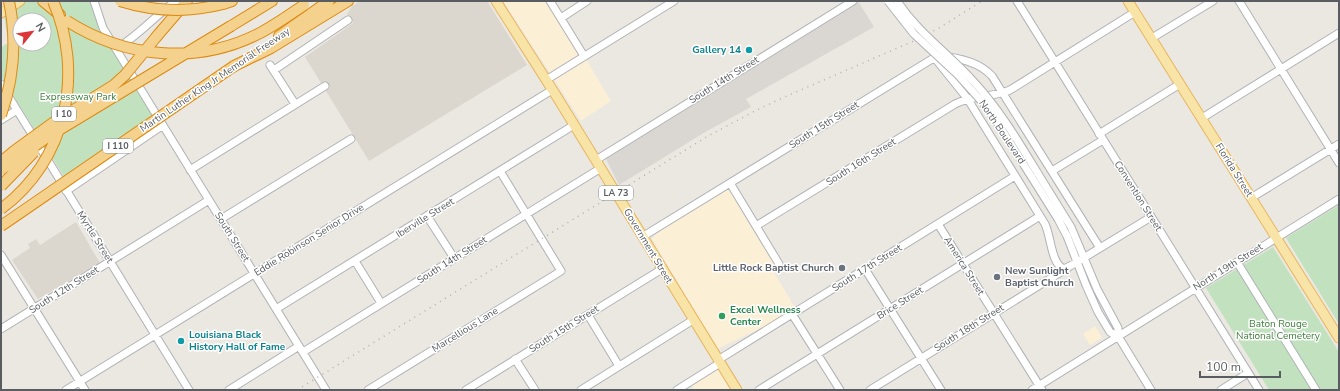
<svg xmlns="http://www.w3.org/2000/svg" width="1340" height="391" font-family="'Nunito Sans',sans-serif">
<rect width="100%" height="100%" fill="#ebe8e1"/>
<path fill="#fbefd6" d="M503,1h48l60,100 -30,20z
M730,183l49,81 -7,5 25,42 -80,38 -65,-110 1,-2 39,-31z
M1095,326l7,12 -12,7 -7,-11z
M716,370l3,1 11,19h-36l-3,-5z"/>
<path fill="#dad7d3" d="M858,1l16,26 -128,72 5,8 -44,24 -88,54 -14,-28z"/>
<path fill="#dbd7cf" d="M360,1h127l40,64 -158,96 -64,-104 48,-34 -6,-9 5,-8z
M76,222l24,41 -62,36 -26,-39 18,-12 -2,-4 8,-5 4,6z"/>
<path fill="#c2e2bf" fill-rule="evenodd" d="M24,1h67l7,22 61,100 -91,60 -67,-107v-29l7,-4 -4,-29zM20,20h24v24h-24z
M1339,205v119l-53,-86z
M1273,247l66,105v38h-70l-63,-102z"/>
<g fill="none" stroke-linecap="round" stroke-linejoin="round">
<g stroke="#afb2b6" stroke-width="9">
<path id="minor" d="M94,1l9,27 223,362
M550,1l34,55
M1017,1l242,389
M1239,1l100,162
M561,18l26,-17
M1152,38l61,-37
M119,47c21,-13 37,-32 57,-46
M934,57l33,41 78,126c6,12 6,40 19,45l8,-4 79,-48
M270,65l25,39
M274,70l74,-50
M546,80l128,-79
M1,84l188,306
M1202,118l137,-85
M1,120l16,-10
M1099,134l81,-50
M596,160l257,-159
M190,170l135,-84
M1052,171l51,-31
M1037,172l34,55 26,62 21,39v9
M1031,176l27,43 9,17 19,49 12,27 12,20 8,5 3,4 30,49
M730,183l49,81
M66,191l97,-66
M1251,198l88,-54
M427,216l27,42
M221,219l130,-80
M938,224l104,166
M756,226l199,-122c19,-10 38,-6 55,-14l125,-78
M642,237l295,-181c19,1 42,6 55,20l108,172
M1,255l84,135
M355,261l26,42
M1237,262l79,128
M865,269l76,121
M276,309l298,-184
M792,314l48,76
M588,315l31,51
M1,329l208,-129
M303,352l298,-184
M515,359l20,31
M718,360l297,-184
M66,390l486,-300
M229,390l70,-44
M368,390l193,-119 -61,-100
M466,390l196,-121
M581,390l112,-70
M677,390l43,-27
M759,390l281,-174
M870,390l199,-123
M1032,390l307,-191
M1221,390l27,-17"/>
</g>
<g stroke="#e7b45f" stroke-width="11">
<path id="major" d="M496,1l61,96 180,293
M1128,1l211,337
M1,2l2,-1
M1,13l19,-12"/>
</g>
<g stroke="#dc8a10" stroke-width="12">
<path id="highway" d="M43,1l17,14
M223,4l9,-3
M231,26l41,-25
M157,36l30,-35
M279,36l50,-35
M234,66l37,-18 77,-47"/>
</g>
<use href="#minor" stroke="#fff" stroke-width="7"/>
<use href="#major" stroke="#f9e4a8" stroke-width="9"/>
<use href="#highway" stroke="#f5d18e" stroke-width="10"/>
<path stroke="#b0b1b1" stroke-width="1.5" stroke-dasharray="1 5" stroke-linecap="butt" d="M297,390l411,-254 47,-25 25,-12 136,-59 23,-12 43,-27"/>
<g stroke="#afb2b6" stroke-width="9" stroke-linecap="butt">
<path id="minor-bridge" d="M888,1l26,33 44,41 26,29 11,15 36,57
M897,1c22,33 51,52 77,81 25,27 44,59 63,90"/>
</g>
<g stroke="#dc8a10" stroke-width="12" stroke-linecap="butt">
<path id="highway-bridge" d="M120,1c35,11 68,12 103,3
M67,21c58,37 129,44 191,13 16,-8 31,-19 46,-29
M1,115c13,-37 16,-75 8,-114
M1,162l13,-11 40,-29 60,-37 11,-10 32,-39
M1,170l48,-34 182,-110
M1,186l33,-34
M1,209c65,-48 84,-135 52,-208
M1,226l233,-160"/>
</g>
<use href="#minor-bridge" stroke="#fff" stroke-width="7"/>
<use href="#highway-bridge" stroke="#f5d18e" stroke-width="10"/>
</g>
<g fill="#0f9aa8" stroke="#fff" stroke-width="1.5">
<circle cx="749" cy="50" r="4"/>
<circle cx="181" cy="341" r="4"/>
</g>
<g fill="#6b7280" stroke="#fff" stroke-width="1.5">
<circle cx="842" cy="268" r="4"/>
<circle cx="997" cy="277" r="4"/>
</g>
<circle fill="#2e9e5b" stroke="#fff" stroke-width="1.5" cx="722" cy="316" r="4"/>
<g text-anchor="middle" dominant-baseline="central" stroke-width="3" stroke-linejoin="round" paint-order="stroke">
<g fill="#fff" stroke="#8b8e90" stroke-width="1">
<rect x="52" y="107" width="24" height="14" rx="3"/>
<rect x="103" y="139" width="30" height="14" rx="3"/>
<rect x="599" y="186" width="34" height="14" rx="3"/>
</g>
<g font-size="9" font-weight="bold" fill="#595d61">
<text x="64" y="114">I 10</text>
<text x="118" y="146">I 110</text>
<text x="616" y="193">LA 73</text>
</g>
<g font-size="10" font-weight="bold" fill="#0d838f" stroke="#fff" text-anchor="end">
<text x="741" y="50">Gallery 14</text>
<text x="189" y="335" text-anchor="start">Louisiana Black<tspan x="189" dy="12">History Hall of Fame</tspan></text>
</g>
<g font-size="10" fill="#595d61" stroke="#fff">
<text transform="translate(215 80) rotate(-34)">Martin Luther King Jr Memorial Freeway</text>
<text transform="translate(724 80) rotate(-32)">South 14th Street</text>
<text transform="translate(824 125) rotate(-32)">South 15th Street</text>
<text transform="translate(1002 132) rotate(56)">North Boulevard</text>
<text transform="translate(861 162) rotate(-32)">South 16th Street</text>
<text transform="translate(1234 170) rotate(58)">Florida Street</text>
<text transform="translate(1138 196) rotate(58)">Convention Street</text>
<text transform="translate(425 218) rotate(-32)">Iberville Street</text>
<text transform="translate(95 237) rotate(58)">Myrtle Street</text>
<text transform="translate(232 237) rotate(58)">South Street</text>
<text transform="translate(309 240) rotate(-32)">Eddie Robinson Senior Drive</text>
<text transform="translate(648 246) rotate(59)">Government Street</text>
<text transform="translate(452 260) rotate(-32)">South 14th Street</text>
<text transform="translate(964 266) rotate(58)">America Street</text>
<text transform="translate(1228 267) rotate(-32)">North 19th Street</text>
<text transform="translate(867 268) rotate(-32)">South 17th Street</text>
<text transform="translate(64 290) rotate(-32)">South 12th Street</text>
<text transform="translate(900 303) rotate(-32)">Brice Street</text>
<text transform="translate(969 328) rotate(-32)">South 18th Street</text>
<text transform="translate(564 329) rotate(-32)">South 15th Street</text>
<text transform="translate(465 330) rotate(-32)">Marcellious Lane</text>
</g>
<g font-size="10" fill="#3d7f3a" stroke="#fff">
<text x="78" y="97">Expressway Park</text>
<text x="1278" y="324">Baton Rouge<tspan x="1278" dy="12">National Cemetery</tspan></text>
</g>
<g font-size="10" font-weight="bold" fill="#5b616d" stroke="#fff" text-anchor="end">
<text x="834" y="268">Little Rock Baptist Church</text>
<text x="1005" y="271" text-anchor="start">New Sunlight<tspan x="1005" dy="12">Baptist Church</tspan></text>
</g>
<g font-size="10" font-weight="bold" fill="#27864d" stroke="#fff" text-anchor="start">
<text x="730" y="310">Excel Wellness<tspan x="730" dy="12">Center</tspan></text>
</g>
</g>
<rect width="1340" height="391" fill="none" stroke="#595d61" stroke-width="4"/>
<g transform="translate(32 32) rotate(60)"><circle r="19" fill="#ffffff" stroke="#bdbec0"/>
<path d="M0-3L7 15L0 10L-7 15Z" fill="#dc3638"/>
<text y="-6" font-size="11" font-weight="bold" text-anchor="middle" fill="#595d61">N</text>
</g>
<path d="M1200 371v6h80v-6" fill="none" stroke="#595d61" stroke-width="2"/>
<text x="1206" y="371" font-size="12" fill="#595d61" stroke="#ffffff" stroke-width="3" paint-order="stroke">100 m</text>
</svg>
